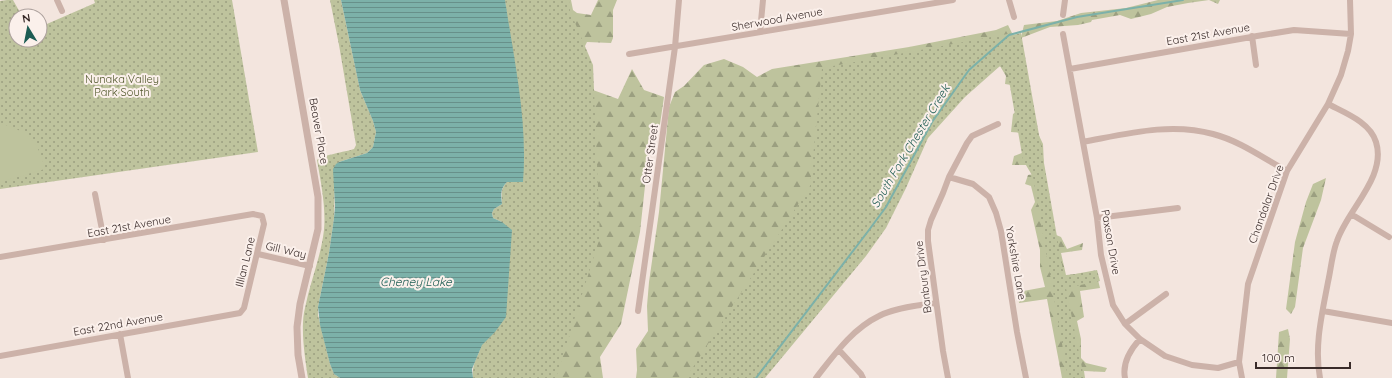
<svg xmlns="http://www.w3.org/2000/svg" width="1392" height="378" font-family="Quicksand,sans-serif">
<defs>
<pattern id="forest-firs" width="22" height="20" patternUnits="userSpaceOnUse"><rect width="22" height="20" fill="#bec39d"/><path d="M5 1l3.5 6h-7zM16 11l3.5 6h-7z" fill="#9b9f80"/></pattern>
<pattern id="park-dots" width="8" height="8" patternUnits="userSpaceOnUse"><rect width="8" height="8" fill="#bec39d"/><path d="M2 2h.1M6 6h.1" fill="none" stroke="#9b9f80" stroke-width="1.8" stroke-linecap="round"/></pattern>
<pattern id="water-rules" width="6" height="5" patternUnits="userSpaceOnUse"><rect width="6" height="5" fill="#7cb1a9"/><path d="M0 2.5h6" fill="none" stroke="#67908a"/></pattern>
</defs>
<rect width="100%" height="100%" fill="#f3e5de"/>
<path fill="url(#forest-firs)" d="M505,0h66l2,10 4,3 14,2 7,-15h19l-4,10v28l-2,5 -24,-1 -4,8 10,40 25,9 14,-30 12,21 20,7 -4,27 -11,25 -9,83 -19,92 -21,33 3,21h-130l52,-219z
M1158,0h62l-2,4 -9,-4 -21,3 -21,4 -16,7 -20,5 -11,-4 -28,5 -1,2 -13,3 -28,2 -29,11 13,87 9,19 1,22 5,66 12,5 6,12 16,-6 -1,7 -21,3 5,22 30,-3 4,16 -20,3 4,26 -7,4 4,18v19l5,5 21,5 -2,4 -21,-1 1,7h-23l-15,-79 -28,4 -1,-11 27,-5 -5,-20v-17l-9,-40 4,-8 -4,-16 -6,-2 3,-9 6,-1 4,-9h-26l2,-9 13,-5 -4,-18 -12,-1 2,-18 8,-6 4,-21 -20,-3 1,-8 -6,-10 -60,40 -182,272h-122l1,-8 -1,-21 12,-18 -1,-25 2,-24 10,-70 10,-105 6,-15 9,-6 20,-21 20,-6 19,8 14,10 15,-8 137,-22 87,-17 12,-5 7,14 6,-2 3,-12 33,-4 24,-8 45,-5z
M1326,178l-5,22 -18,48 -8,59 -4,7 -5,-5 9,-67 11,-40 7,-18z
M1288,329l2,10 -3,39h-11l3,-46z"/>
<path fill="url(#park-dots)" d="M7,0h6l9,16h-6v24h24v-13l55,-24 -1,-3h138l26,152 -258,37v-188z
M330,0h11l19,90 13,31 3,11 -3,15 -6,6 -28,9 -4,4 -1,52 -5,35 -11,54v8l12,49 4,10 6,4h-32c-3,-20 -8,-51 -3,-70 5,-26 16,-51 19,-78 2,-23 -3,-47 -7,-70 6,-5 28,-8 37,-11l2,-4 -17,-100z
M505,0h64l1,11 23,54 7,172 -44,141h-83c-2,-18 10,-33 22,-46l7,-110 -9,-4 -1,-5 2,-4 8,-5c0,-9 -2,-15 5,-22l15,-1c6,-60 -8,-121 -17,-181z
M1013,33v2l8,-2 43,243 33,-6 3,11 -34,7 18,90h-16l-35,-201 -10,-17 -15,-85 -8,-9 -35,31 -37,41 -22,50 -20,40 -20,28 -101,122h-79l124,-192 12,-118z"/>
<path fill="#bec39d" d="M0,124c15,2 33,12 39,27 3,5 4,12 6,18l-45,13z"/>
<path fill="url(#water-rules)" d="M341,0h164c9,60 23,121 18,182h-16c-7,7 -6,13 -5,22l-8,5 -2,4 1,5 9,4 10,8 -6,87 -11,15 -13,13 -10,24 1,9h-133l-6,-4 -4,-10 -10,-39 -2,-18 11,-54 5,-35 1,-12 -2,-37 3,-5 3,-2 28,-9 6,-6 3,-15 -3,-11 -13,-31z"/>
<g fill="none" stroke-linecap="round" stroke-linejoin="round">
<path stroke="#7cb1a9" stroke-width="2" d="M756,378l113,-148 17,-23 46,-85 37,-52 40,-35 68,-18 106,-17"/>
<path stroke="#ccb2a9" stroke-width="6" d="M57,0l5,11
M1009,0l5,17
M1063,15l2,-15
M760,32l3,-32
M1063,34l34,184 4,37 12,50 12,19 15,15 25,17 27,9 26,3 21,-6
M1252,36l4,29
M629,54l324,-54
M1070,69l187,-33 37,-6 57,4
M1083,142c43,-8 87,-20 130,-8 27,7 50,24 74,37
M949,177l24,7 16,13 7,16 5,18 16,101 9,46
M95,194l9,46
M1351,214l38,23
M1097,218l81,-10
M258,254l52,12
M0,257l253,-43 9,2 2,8 -20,84 -4,5 -240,43
M638,311l37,-264 4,-47
M1323,311l69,12
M1125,324l41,-30
M120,334l8,44
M839,350l22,24 2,4
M816,378c18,-23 36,-49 63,-62 15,-8 40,-11 57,-13
M948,378l-5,-27 -15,-110v-11l3,-10 12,-27 6,-16 18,-34 5,-7 26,-12
M1125,378c-3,-15 5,-28 15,-39
M1242,378l-3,-16 9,-78 39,-113 41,-67 13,-29 7,-24 3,-17 -1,-34
M1320,378c-6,-32 2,-64 8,-96 3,-13 4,-28 9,-41 10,-31 50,-64 39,-99 -6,-20 -31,-29 -48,-38"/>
<path stroke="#ccb2a9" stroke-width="7" d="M284,0l34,197v32l-18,75 -3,23 1,28 4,23"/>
</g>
<g text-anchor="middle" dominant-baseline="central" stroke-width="4" stroke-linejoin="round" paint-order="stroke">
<g font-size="11" fill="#392b29" stroke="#fbf0eb">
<text transform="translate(777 19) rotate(-10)">Sherwood Avenue</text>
<text transform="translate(1208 34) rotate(-10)">East 21st Avenue</text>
<text transform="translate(319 131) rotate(80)">Beaver Place</text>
<text transform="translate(650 154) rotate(-82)">Otter Street</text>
<text transform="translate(1266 204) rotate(-70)">Chandalar Drive</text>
<text transform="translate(129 226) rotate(-10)">East 21st Avenue</text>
<text transform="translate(1111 242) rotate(80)">Paxson Drive</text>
<text transform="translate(286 250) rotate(13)">Gill Way</text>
<text transform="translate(245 262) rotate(-76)">Illian Lane</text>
<text transform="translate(1016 263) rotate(80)">Yorkshire Lane</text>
<text transform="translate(923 277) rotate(-97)">Banbury Drive</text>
<text transform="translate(118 324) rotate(-10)">East 22nd Avenue</text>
</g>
<g font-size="11" fill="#51582c" stroke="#fbf0eb">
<text x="122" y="79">Nunaka Valley<tspan x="122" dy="13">Park South</tspan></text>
</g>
<g font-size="12" font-style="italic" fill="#1d5c53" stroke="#fbf0eb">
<text transform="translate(910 146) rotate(-59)">South Fork Chester Creek</text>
<text x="416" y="281">Cheney Lake</text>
</g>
</g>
<g transform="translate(28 28) rotate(350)"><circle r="19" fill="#fbf0eb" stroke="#ada19d"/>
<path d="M0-3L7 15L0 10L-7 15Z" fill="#1d5c53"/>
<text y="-6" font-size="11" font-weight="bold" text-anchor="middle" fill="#392b29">N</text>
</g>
<path d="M1256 362v6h94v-6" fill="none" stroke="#392b29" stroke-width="2"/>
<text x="1262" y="362" font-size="12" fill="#392b29" stroke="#fbf0eb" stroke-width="3" paint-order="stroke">100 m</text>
</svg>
